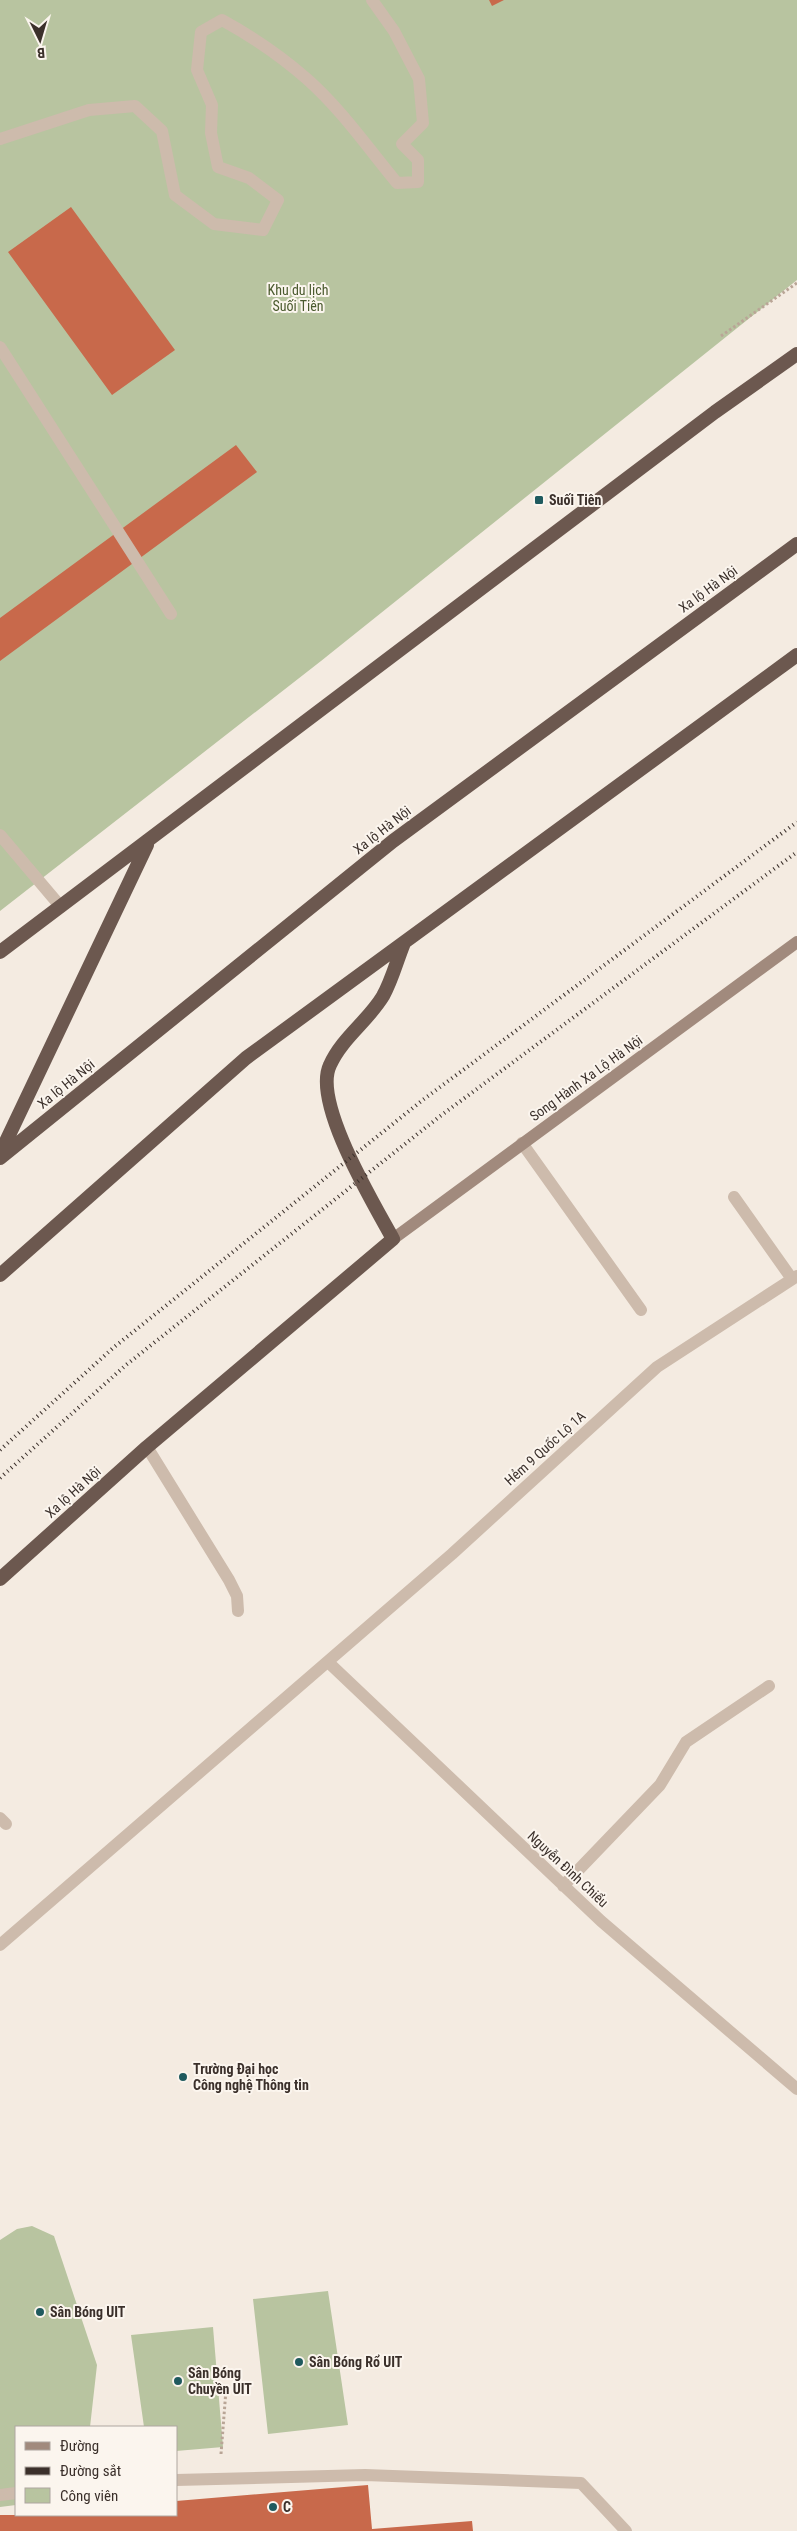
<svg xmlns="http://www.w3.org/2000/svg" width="797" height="2531" font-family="'Roboto Condensed',sans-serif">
<rect width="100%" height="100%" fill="#f4ebe1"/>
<path fill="#b8c4a0" d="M0,0h797v280l-476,381 -321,250z
M32,2226l22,10 43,129 -7,62h-74v78l-16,2v-267l17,-11z
M328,2291l20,134 -80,9 -15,-135z
M213,2327l10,120 -47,4v-24h-32l-13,-92z"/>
<path fill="#c8694b" d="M489,0h15l-12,6z
M71,207l104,143 -63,45 -104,-143z
M236,445l21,27 -257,189v-43z
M368,2485l4,44 100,-8 1,10h-473v-16h176v-14z"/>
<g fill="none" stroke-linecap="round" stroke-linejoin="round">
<path stroke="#b9a596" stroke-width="3" stroke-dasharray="2.5 2.5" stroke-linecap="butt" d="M721,336l76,-53
M221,2454l5,-64"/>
<path stroke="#cdbbac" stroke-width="12" d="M0,835l61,72
M522,1143l119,167
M734,1197l58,82
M147,1447l82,133 8,16 1,15
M328,1662l273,259 196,168
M0,1818l6,6
M563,1886l97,-101 26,-43 83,-56
M0,1945l452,-391 205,-187 140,-91
M176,2480l189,-5 216,8 45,48
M0,2495l16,-2"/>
<path stroke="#cdbbac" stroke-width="12" d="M0,139l89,-29 46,-4 27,25 13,64 39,29 49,6 15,-30 -29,-22 -31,-11 -7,-34 1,-28 -15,-35 4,-38 21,-12c31,17 59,36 85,59 34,30 61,69 90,104l21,-1v-22l-16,-16 21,-21 -4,-44 -25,-48 -22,-31
M0,347l171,267"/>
<path stroke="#a18a7d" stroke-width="12" d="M393,1239l404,-297"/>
<path stroke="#6c584f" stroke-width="14" d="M0,952l715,-540 82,-58
M0,1154l147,-309
M0,1158l393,-317 404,-297
M0,1275l246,-217 551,-403
M0,1579l147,-132 246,-208c-19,-35 -81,-137 -63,-174 12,-27 38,-44 53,-69 9,-16 14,-36 21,-53"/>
<path stroke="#3b302b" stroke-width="4" stroke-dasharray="1 4" stroke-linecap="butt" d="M0,1450l113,-102 311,-249 373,-277
M0,1478l126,-113 313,-248 358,-265"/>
</g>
<g fill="#1f5a5e" stroke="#fbf5ee" stroke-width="2">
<rect x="534" y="495" width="10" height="10" rx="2.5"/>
<circle cx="183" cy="2077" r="5"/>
<circle cx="40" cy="2312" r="5"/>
<circle cx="299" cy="2362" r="5"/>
<circle cx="178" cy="2381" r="5"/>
<circle cx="273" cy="2507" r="5"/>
</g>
<g text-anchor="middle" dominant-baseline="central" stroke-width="4" stroke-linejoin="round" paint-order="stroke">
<g font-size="14" fill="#4a5a2e" stroke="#fbf5ee">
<text x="298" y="290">Khu du lịch<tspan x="298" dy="16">Suối Tiên</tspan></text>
</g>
<g font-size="14" font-weight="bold" fill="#3b302b" stroke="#fbf5ee" text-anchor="start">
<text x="549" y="500">Suối Tiên</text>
<text x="193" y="2069">Trường Đại học<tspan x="193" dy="16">Công nghệ Thông tin</tspan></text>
<text x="50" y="2312">Sân Bóng UIT</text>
<text x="309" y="2362">Sân Bóng Rổ UIT</text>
<text x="188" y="2373">Sân Bóng<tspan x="188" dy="16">Chuyền UIT</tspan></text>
<text x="283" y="2507">C</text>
</g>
<g font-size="14" fill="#3b302b" stroke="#fbf5ee">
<text transform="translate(708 589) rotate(-36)">Xa lộ Hà Nội</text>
<text transform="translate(382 830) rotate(-38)">Xa lộ Hà Nội</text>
<text transform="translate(586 1078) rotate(-36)">Song Hành Xa Lộ Hà Nội</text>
<text transform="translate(66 1084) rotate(-39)">Xa lộ Hà Nội</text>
<text transform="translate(545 1448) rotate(-42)">Hẻm 9 Quốc Lộ 1A</text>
<text transform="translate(73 1492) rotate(-42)">Xa lộ Hà Nội</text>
<text transform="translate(568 1869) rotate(43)">Nguyễn Đình Chiểu</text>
</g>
</g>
<rect x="15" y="2426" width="162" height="90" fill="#fbf5ee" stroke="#aea6a0"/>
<rect x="25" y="2442" width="25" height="8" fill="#a18a7d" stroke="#aea6a0"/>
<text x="60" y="2451" font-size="15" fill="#3b302b">Đường</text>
<rect x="25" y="2467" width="25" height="8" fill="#3b302b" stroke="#aea6a0"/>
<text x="60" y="2476" font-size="15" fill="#3b302b">Đường sắt</text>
<rect x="25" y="2488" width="25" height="15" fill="#b8c4a0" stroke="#aea6a0"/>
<text x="60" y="2501" font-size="15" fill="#3b302b">Công viên</text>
<g transform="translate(40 40) rotate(175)" stroke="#fbf5ee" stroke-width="4" paint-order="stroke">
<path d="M0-4L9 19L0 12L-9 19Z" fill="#3b302b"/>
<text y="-8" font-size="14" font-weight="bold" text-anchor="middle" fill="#3b302b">B</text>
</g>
</svg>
